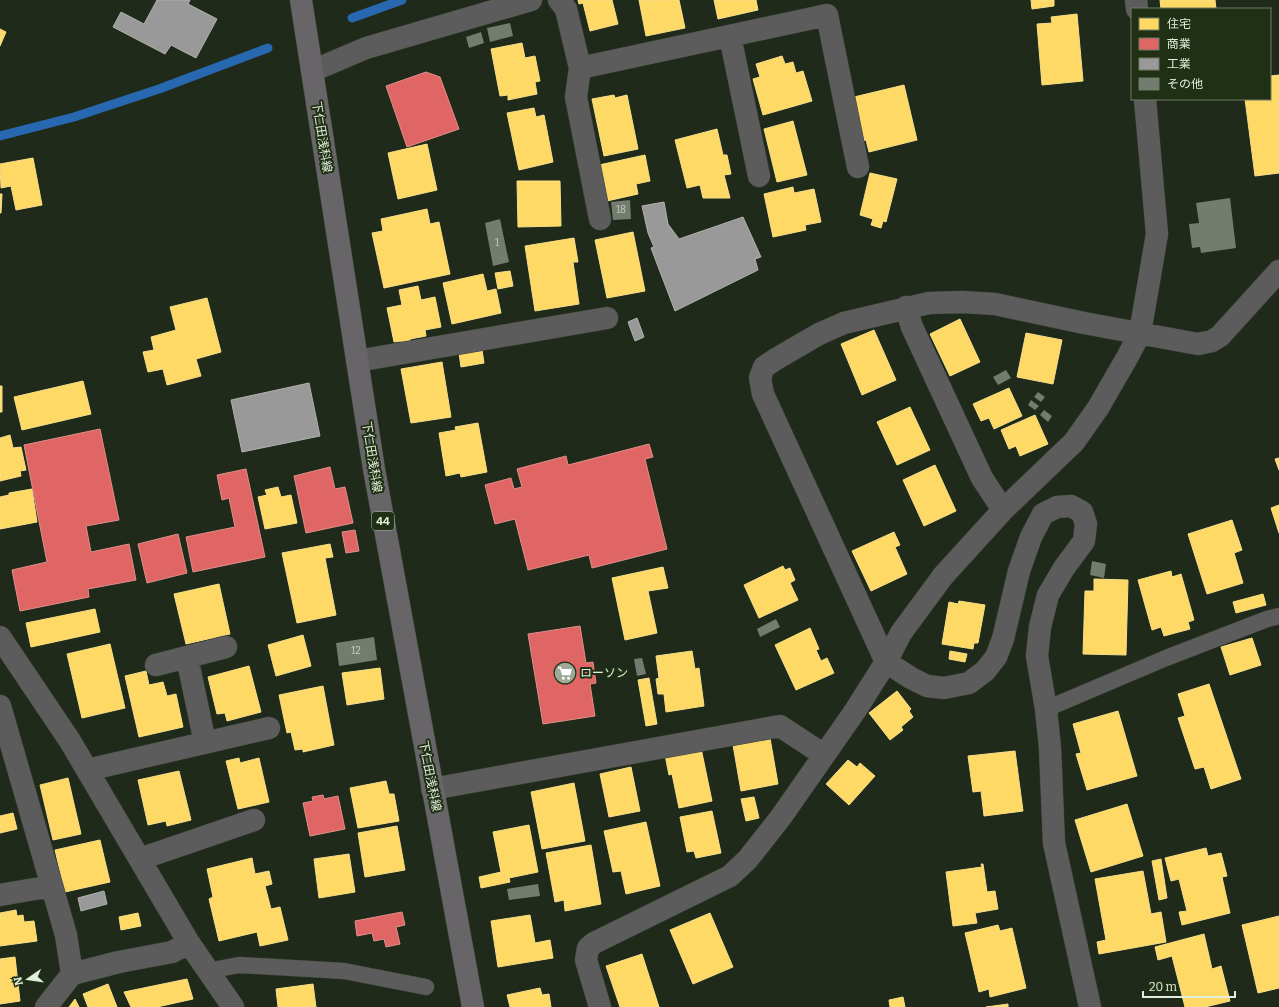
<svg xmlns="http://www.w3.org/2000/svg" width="1279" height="1007" font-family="Bitter,'Noto Sans JP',serif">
<rect width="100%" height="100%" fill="#202a1a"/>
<path fill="#ffd966" stroke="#f6df89" d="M578,0h34l6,24 -28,7 -7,-28 -4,1z
M639,0h40l6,28 -39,8z
M714,0h42l2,10 -40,9z
M1031,0h23v6l-22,3z
M1160,0h55l1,9h-55z
M1077,14l6,67 -41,4 -5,-61 15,-1 -1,-6z
M0,29l6,3 -6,14z
M522,43l3,15 10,-2 5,25 -5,1 2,12 -29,6v-5l-8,1 -9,-47z
M782,56l3,8 8,-2 3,11 7,-2 9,30 -49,14 -10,-36 7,-2 -4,-13z
M1279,75v98l-24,3 -10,-77h25v-23z
M904,85l13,55 -48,12 -3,-12 -6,2 -5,-21 5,-1 -6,-23z
M614,95l1,3 12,-3 11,54 -34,7 -12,-57z
M534,108l2,9 8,-2 9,47 -34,8 -12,-57z
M793,121l14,54 -30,7 -13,-53z
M717,129l6,26h4l4,19 -7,1 6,23h-27l-3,-13 -13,3 -12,-48z
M427,144l10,46 -39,9 -10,-46z
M645,155l5,26 -14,3 2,10 -31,7 -8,-36z
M33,158l9,47 -26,5 -5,-24 -10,2 -1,-24z
M870,173l27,6 -11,43 -3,-1 -2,7 -10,-3 2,-6 -13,-4z
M517,181h43l1,45 -43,1z
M793,187l1,6 20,-4 7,33 -16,3 1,5 -33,7 -9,-43z
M0,194h2l-1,19h-1z
M427,209l3,15 9,-2 11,52 -66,14 -12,-55 11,-2 -2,-12z
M633,232l12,59 -38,7 -12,-58z
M574,238l4,24h-5l6,42 -44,7 -10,-65z
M510,271l3,15 -15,3 -3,-16z
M483,274l4,17 9,-2 5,24 -49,11 -9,-41z
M418,286l3,14 14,-3 6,30 -16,3 1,6 -16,3 1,4 -9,1 -1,-3 -7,1 -7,-34 15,-3 -3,-15z
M207,298l14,54 -25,7 5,17 -34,9 -4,-16 -15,3 -5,-20 11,-2 -3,-13 25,-7 -6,-23z
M960,319l20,43 -30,14 -20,-42z
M874,330l22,50 -34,15 -21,-51z
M1026,333l36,7 -9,44 -36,-7z
M482,350l2,13 -23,4 -2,-14z
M442,362l9,55 -40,6 -10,-54z
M83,381l8,33 -69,16 -8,-33z
M0,386h2v26h-2z
M1009,388l13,28 -28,13 -5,-11 -8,3 -8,-17z
M910,407l20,43 -33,15 -20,-43z
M1035,415l13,29 -28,12 -4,-10 -7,3 -8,-19z
M478,423l9,49 -26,5 -1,-4 -14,3 -7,-43 17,-3 -1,-3z
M10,435l3,13 8,-1 5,23 -6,1 1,5 -21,5v-43z
M1279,458v12l-4,-11z
M935,465l21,46 -32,15 -21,-46z
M278,487l3,10 10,-2 6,28 -32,6 -7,-32 9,-2 -2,-5z
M32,489l5,33 -37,7v-32l9,-2v-2z
M1279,505v28l-8,-25z
M1232,520l10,30 -8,3 9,30 -36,11 -19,-60z
M894,532l6,13 -5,2 12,27 -36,17 -19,-40z
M330,544l3,13 -8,1 11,57 -39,8 -15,-70z
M783,566l2,4 5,-2 5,12 -5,3 8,17 -39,18 -15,-33z
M663,567l5,21 -20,3 9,42 -32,7 -13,-62z
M1171,571l1,6 9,-3 13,46 -6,2 2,7 -26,7 -3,-9 -9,3 -14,-50z
M1094,579l34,1 -2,75 -43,-1 2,-63h9z
M219,584l11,50 -44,10 -12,-50z
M1263,594l3,11 -30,8 -3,-11z
M959,601l26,4 -7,38h-4l-1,6 -31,-5 7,-42 9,2z
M95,609l5,23 -69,15 -5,-24z
M810,628l9,21 -3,1 5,11 6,-3 7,15 -38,17 -21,-45z
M303,635l8,31 -35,10 -8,-31z
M1252,638l9,27 -31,10 -9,-28z
M110,644l15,64 -43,10 -15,-64z
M692,651l3,18 4,-1 5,38 -38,6 -2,-18h-6l-2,-15 3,-1 -3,-22z
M950,651l17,3 -2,8 -16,-3z
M249,666l12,46 -34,9 -2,-8 -8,1 -9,-37z
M380,668l4,31 -37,6 -5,-32z
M146,671l3,14 14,-3 4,14 9,-2 7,33 -44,10 -14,-61z
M649,678l8,46 -11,2 -8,-46z
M1209,684l32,95 -30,10 -7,-22 -9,2 -17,-51 7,-2 -7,-22z
M323,686l11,59 -31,7v-3l-8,1 -4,-18 -4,1 -8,-38z
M897,691l14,18 -2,2 4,6 -12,10 2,3 -13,10 -21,-27z
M1118,711l19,65 -50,14 -11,-36 5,-1 -8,-29z
M770,738l8,46 -37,7 -8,-46z
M701,748l11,53 -33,7 -7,-34 -3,1 -4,-20z
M1015,751l8,60 -39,5 -3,-25 -8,1 -5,-36z
M239,758l1,5 19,-5 10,44 -31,7 -12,-48z
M848,760l9,7 3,-4 15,13 -26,29 -23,-21z
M631,767l9,44 -31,6 -9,-43z
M179,771l12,49 -24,6 -1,-5 -18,4 -10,-45z
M68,778l13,56 -28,6 -13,-55z
M386,781l3,13h5l5,27 -41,7 -8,-40z
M574,783l11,58 -43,8 -11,-57z
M754,797l5,21 -13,3 -5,-22z
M1127,804l16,52 -52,16 -16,-52z
M712,811l9,42 -25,5 -2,-7 -7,1 -7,-35z
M13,813l4,16 -17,4v-17z
M646,822l14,64 -34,8 -5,-23 -8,1 -9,-41z
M529,825l9,47 -29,6 1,4 -29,6 -2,-11 22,-5 -8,-40z
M397,826l8,44 -40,7 -7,-44z
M100,840l10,42 -45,10 -10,-42z
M591,845l10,59 -36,7 -1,-11 -9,2 -9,-49z
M1206,848l2,8 13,-3 6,23 -5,1 8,36 -48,12 -3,-13 8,-1 -8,-32 -8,2 -6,-23z
M349,854l6,38 -36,6 -5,-39z
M252,858l3,16 14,-3 3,13 -7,2 6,23 9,-2 8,33 -28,6 -3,-14 -38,9 -10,-42 4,-2 -6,-28z
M1161,859l6,39 -8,2 -7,-39z
M981,864h2l4,28 8,-1 3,18 -23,4 2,10 -24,3 -7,-54 36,-5z
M1143,871l8,43 10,-2 5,30 -67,12 -2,-12 9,-2 -11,-61z
M16,910l1,6 6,-1 1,7 10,-1 3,20 -37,5v-33z
M138,913l3,13 -20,4 -2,-13z
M710,913l23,54 -40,17 -23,-54z
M530,915l5,28 15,-3 3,18 -55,9 -7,-46z
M1279,916v72l-21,5 -16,-68z
M998,925l2,6 12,-3 14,60 -36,9 -1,-8 -10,3 -14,-59z
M1204,934l8,35 9,-3 9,35 -25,6h-20l-13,-51 -14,4 -3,-13z
M642,954l17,53h-39l-14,-41z
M15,957l5,44 -20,3v-45z
M187,979l6,20 -36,8h-26l-7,-15z
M108,984l9,23h-29l-5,-13z
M313,984l3,23h-38l-2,-18z
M540,988l2,7 7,-1 2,13h-41l-3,-12z
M903,997l2,10h-15l-1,-7z
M75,999l4,8h-10z
M1008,1004v3h-22z"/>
<path fill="#e06666" stroke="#e18f89" d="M426,72l14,5 19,52 -52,18 -21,-61z
M100,429l19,91 -33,6 5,26 38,-8 7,36 -48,9 1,8 -69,14 -8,-41 35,-8 -23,-117z
M649,444l4,13 -8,2 22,90 -75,19 -3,-13 -61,15 -13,-51 -20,5 -10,-39 26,-7 3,11 8,-2 -5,-18 49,-13 2,9z
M330,467l5,22 10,-2 8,36 -47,10 -12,-57z
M246,469l19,88 -72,15 -7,-35 49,-10 -6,-29 -7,2 -5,-25z
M355,530l4,21 -13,2 -4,-21z
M178,534l9,39 -40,10 -9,-39z
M580,626l6,37 7,-1 3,21 -6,1 5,32 -52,8 -15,-90z
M323,795l1,4 14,-3 7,33 -35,7 -7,-33 10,-2 -1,-4z
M402,912l3,13 -9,2 4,17 -14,3 -2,-8 -10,2 -2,-8 -15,3 -2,-15z"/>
<path fill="#999" stroke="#afb2ad" d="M157,0h33l-2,4 29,15 -21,39 -25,-13 -6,9 -52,-27 8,-15 23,12z
M664,202l4,22 11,15 64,-22 18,40 -6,2 3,11 -83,41 -24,-63 3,-1 -6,-14 -6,-27z
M637,318l7,19 -9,4 -7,-19z
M309,383l11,53 -78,16 -11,-52z
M104,891l3,13 -26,7 -3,-13z"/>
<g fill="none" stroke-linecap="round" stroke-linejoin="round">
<path stroke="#2768b1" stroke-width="9" d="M352,18l50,-18
M0,136l74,-19 85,-28 109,-41"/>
</g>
<path fill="#737c6e" d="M510,23l3,13 -23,6 -3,-14z
M481,32l3,11 -15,5 -3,-11z
M1230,198l6,50 -35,5 -1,-6 -8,1 -3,-24 10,-1 -3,-20z
M630,200l1,19 -18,1 -2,-18z
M500,219l9,43 -16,4 -8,-43z
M1006,370l5,8 -13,7 -5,-8z
M1038,392l7,5 -4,5 -7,-5z
M1031,400l8,6 -4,4 -7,-5z
M1044,410l8,6 -4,6 -8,-7z
M1092,561l14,3 -2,14 -14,-3z
M776,619l4,8 -20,10 -3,-8z
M374,637l3,23 -38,6 -3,-23z
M642,658l4,16 -9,2 -3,-17z
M538,884l2,12 -31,4 -2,-11z"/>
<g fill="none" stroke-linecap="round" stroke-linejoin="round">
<g stroke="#3c4437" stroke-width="17">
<path id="service" d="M1046,709l120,-51 101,-39 12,-3
M210,974l8,-5 21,-4 105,6 82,16"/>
</g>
<g stroke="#3c4437" stroke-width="23">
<path id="minor" d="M559,0l7,9 14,59 247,-53 31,152
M1136,0l1,9
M730,36l29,140
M580,68l-4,29 24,122
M312,71l54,-23 165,-48
M906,307l6,20 70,151 21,32
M357,361l250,-43
M0,637l70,104 119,202 44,64
M187,657l18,86
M156,665l70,-18
M0,706l66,229 6,39 -26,33
M87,770l182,-42
M432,789l348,-63 44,29
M140,859l114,-39
M0,895l52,-9
M72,974l47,-12 53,-10 17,-9
M600,1007l-14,-47 2,-12 6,-5 136,-67 18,-17 33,-42 74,-106 31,-49 15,-29 42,-57 60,-66 71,-68 24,-34 30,-52 12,-23 17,-99 -12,-135
M1090,1007l-36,-164 -4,-95 -4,-39 -9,-53 3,-29 8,-32 16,-27 20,-27 2,-17 -4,-12 -11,-6 -14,1 -14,7 -12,23 -12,34 -16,68 -7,18 -11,14 -16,12 -25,5 -17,-2 -16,-8 -25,-16 -123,-268 -3,-16 4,-11 12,-8 43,-25 25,-11 85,-20 33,-1 33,2 89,19 114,21 14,-3 8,-5 59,-65"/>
</g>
<g stroke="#3c4437" stroke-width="23">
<path id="primary" d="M301,0l73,469 99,538"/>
</g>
<use href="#service" stroke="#5d5c5d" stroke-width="16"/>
<use href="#minor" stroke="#5d5c5d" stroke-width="22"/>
<use href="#primary" stroke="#676568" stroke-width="22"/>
</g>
<defs>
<g id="supermarket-disc" transform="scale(1.15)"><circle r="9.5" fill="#9ea998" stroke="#1f3014"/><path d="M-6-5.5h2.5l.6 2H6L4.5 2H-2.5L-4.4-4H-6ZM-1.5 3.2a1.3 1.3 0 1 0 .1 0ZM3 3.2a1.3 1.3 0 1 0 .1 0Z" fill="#fff"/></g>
</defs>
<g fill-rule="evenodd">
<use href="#supermarket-disc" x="565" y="673"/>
</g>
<g text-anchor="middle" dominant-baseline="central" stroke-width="4" stroke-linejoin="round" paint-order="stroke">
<g font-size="10" fill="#c6d2c0">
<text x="621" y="210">18</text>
<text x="497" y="243">1</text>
<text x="356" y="651">12</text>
</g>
<rect fill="#1f3014" stroke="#a8b5a0" stroke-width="1" x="372" y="512" width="22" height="18" rx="3"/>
<g font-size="11" font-weight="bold" fill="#e2eedc">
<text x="383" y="521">44</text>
</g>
<g font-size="12" fill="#e2eedc" stroke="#1f3014">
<text transform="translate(322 137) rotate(81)">下仁田浅科線</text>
<text transform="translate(372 457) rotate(81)">下仁田浅科線</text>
<text transform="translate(430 776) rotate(79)">下仁田浅科線</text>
</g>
<g font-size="12" fill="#e2eedc" stroke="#1f3014" text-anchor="start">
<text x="580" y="673">ローソン</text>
</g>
</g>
<rect x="1131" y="8" width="140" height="92" fill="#1f3014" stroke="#6d7c64"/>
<rect x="1139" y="18" width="20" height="12" fill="#ffd966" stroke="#6d7c64"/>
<text x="1167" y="28" font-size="12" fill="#e2eedc">住宅</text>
<rect x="1139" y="38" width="20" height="12" fill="#e06666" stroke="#6d7c64"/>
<text x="1167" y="48" font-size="12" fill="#e2eedc">商業</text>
<rect x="1139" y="58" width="20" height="12" fill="#999999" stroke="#6d7c64"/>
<text x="1167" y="68" font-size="12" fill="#e2eedc">工業</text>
<rect x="1139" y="78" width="20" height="12" fill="#737c6e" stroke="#6d7c64"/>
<text x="1167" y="88" font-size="12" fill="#e2eedc">その他</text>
<g transform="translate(28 979) rotate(257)" stroke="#1f3014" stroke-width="3" paint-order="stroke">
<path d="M0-3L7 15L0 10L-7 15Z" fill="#e2eedc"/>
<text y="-6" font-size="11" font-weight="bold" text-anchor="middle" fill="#e2eedc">N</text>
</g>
<path d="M1143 991v6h92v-6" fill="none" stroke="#e2eedc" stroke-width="2"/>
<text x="1149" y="991" font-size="12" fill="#e2eedc" stroke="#1f3014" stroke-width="3" paint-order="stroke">20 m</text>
</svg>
